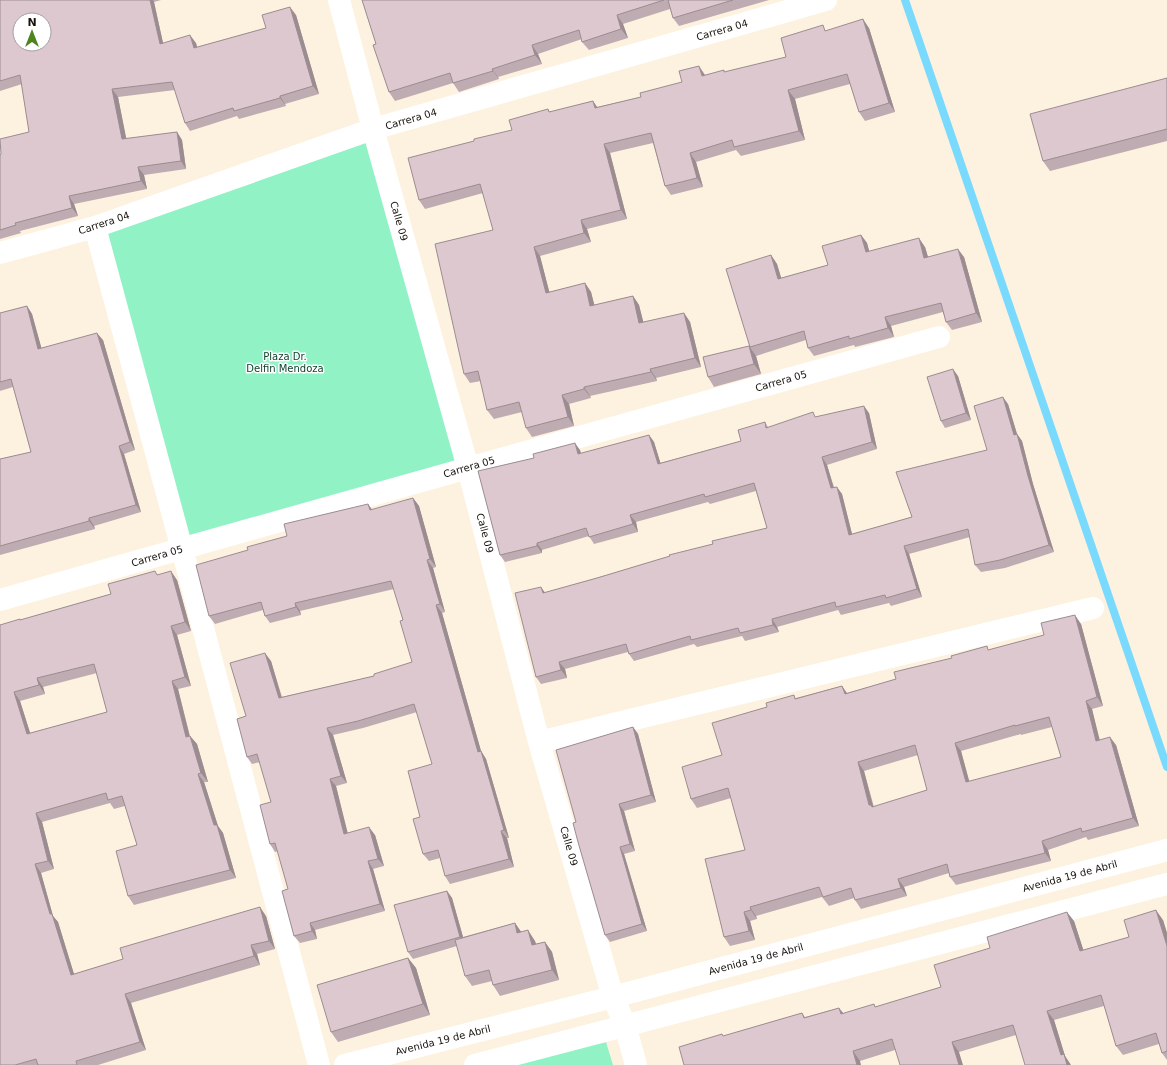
<svg xmlns="http://www.w3.org/2000/svg" width="1167" height="1065" font-family="'DejaVu Sans',sans-serif">
<rect width="100%" height="100%" fill="#fdf2df"/>
<path fill="#90f2c5" d="M373,129l95,339 -286,81 -87,-322z
M606,1042l7,23h-124z"/>
<g fill="none" stroke-linecap="round" stroke-linejoin="round">
<path stroke="#7adafd" stroke-width="8" d="M905,0l262,767"/>
<path stroke="#fff" stroke-width="22" d="M339,0l34,129 95,339 71,274 74,255 12,28 11,40
M95,227l87,322 137,516
M0,253l95,-26 278,-98 453,-129
M0,600l468,-132 471,-131
M539,742l554,-134"/>
<path stroke="#fff" stroke-width="22" d="M345,1065l268,-68 554,-147
M475,1065l692,-181"/>
</g>
<path fill="#bfacb2" fill-rule="evenodd" d="M0,0h161l-7,2 9,41h33l1,4 69,-19 30,-13 23,79 -34,10 1,2 -47,13 -2,-3 -47,15 -5,-8 -10,-33 -57,7 8,42 51,-7 5,8 4,29 -42,6 3,14 -73,15 4,12 -58,15 1,2 -21,6v-84l29,-23 -7,-48 -22,7z
M362,0h407l-90,26 -6,-8 -3,-9 -47,15 5,14 -39,12 -7,-8v-3l-44,15 4,10 -44,13 1,2 -40,13 -6,-9 -58,18 -6,-9 -13,-48z
M869,28l26,84 -30,9 -6,-9 -9,-28 -55,15 10,41 -64,16 -5,-6 -40,12 7,25 -32,8 -6,-9 -12,-43 -43,10 17,66 -40,10 4,13 -51,14 9,36 36,-9 6,9 3,13 39,-9 6,9 4,18 41,-10 6,9 11,45 -45,11 1,3 -67,15 1,2 -22,6 5,22 -42,11 -6,-9 -4,-16 -28,7 -7,-9 -6,-29 -11,2 -6,-9 29,-144 -10,-37 -58,16 -6,-9 55,-59 38,-11 36,-21 2,3 43,-11 4,6 44,-10 64,-22 20,-3 61,-15 40,-26z
M1167,78v63l-117,30 -7,-10z
M861,235l6,8 2,9 56,-5 3,10h36l18,65 -30,8 -6,-8 -3,-10 -52,14 3,11 -39,10 -1,-2 -40,11 -6,-8 -2,-8 -50,16 5,18 -47,13 -6,-10 42,-30 21,-92 6,9 4,14 47,-13z
M27,306l5,8 9,34 62,-8 32,110 -11,4 17,58 -47,14 1,3 -95,26v-96l31,-7 -18,-65 -13,4v-78z
M958,376l13,44 -26,8 -4,-7z
M1008,404l9,30 5,7 11,43 21,68 -49,16 -24,4 -6,-7 -5,-28 -61,17 13,43 -31,9 -2,-3 -48,12 -3,-5 -61,17 2,5 -34,9 -3,-5 -45,11 -3,-3 -60,17 -5,-7 -1,-2 -63,17 2,9 -26,6 -5,-7 9,-84 222,-65 -11,-37 -46,13 -2,-2 -72,20 2,10 -44,12 -5,-8 -47,14v3l-37,9 -5,-7 34,-97 46,-8 1,4 68,-19 5,7 6,21 81,-22 24,-19 3,5 49,-10 52,-4 8,36 -50,16 7,22 8,7 10,40 60,-17 75,-67z
M413,498l6,8 17,61 -3,1 12,44 -3,1 39,138 5,8 23,79h-2l7,29 -64,17 -5,-8 -5,-18 -11,3 -6,-7 -3,-37 12,-53 -15,-52 -54,16 -30,7 14,48 -11,3 11,47 28,2 9,31 -11,3 12,42 -70,19 2,9 -17,4 -6,-7 -6,-47 -10,-38 -3,1 -5,-8 1,-42 -11,-40 -8,2 -5,-7 -1,-41 25,-55 11,36 92,-21 38,-14 -9,-42 -9,-31 -94,22 1,4 -31,8 -5,-7 -2,-6 -48,14 -6,-8 78,-80 81,-32 4,6z
M158,575l19,5 14,51 -14,4 14,51 -13,3 12,47 7,8 11,38h-4l14,44 5,7 13,45 -102,27 -6,-9 9,-51 -12,-39 -11,3 -4,-6 -68,19 12,47 -13,4 12,43 5,6 16,52 192,-58 9,33 -18,5 3,11 -129,38 15,47 -48,15h-98v-440l21,-5 90,-26zM97,673l10,39 -77,21 -10,-32 25,-7 -2,-7z
M1081,624l22,82 -11,3 7,31 17,5 23,81 -51,14 -2,-3 -38,13 3,11 -95,24 -6,-8 -1,-4 -45,14 3,9 -46,13 -6,-9 -1,-2 -25,8 -7,-9 -66,19 1,3 -7,2 5,19 -25,6 -6,-9 21,-87 -14,-52 -34,10 -6,-9 31,-44 45,-48 29,-9 46,-12 5,7 49,-14 93,-29 55,-15zM1052,727l9,30 -92,25 -8,-31 60,-17v1zM918,755l9,35 -53,17 -10,-36z
M633,727l5,7 18,68 -32,9 11,40 -11,3 23,77 -37,11 -5,-7 -29,-113z
M447,891l5,7 11,39 52,-14 6,9 14,9 1,3 9,-2 7,10 7,28 -59,16 -7,-11 -1,-4 -20,5 -7,-10 -8,-30 -44,13 -5,-7z
M1163,920l4,13v127l-5,-7 -3,-9 -36,11 -7,-9 -12,-40 -50,14 11,36 5,8 -54,-29 -57,17 -64,-2 -35,11 -136,-25 78,-23 3,4 34,-9 5,6 32,-7 65,-20 49,-39 84,-27 9,29 46,-13z
M408,958l8,10 14,47 -92,27 -7,-10z"/>
<path fill="#9b8c91" d="M150,0h3l1,2 11,50 -5,-8z
M290,7l6,8 23,79 -6,-8z
M617,15l6,9 5,14 -7,-9z
M863,19l6,9 26,84 -6,-9z
M190,35l6,8 3,12 -5,-7z
M532,45l6,9 4,10 -7,-9z
M699,66l6,9 3,10 -6,-9z
M492,69l6,8 1,2 -6,-8z
M112,89l6,8 10,50 -6,-8z
M788,90l7,9 10,41 -6,-9z
M280,96l5,8 1,2 -6,-8z
M593,101l6,9 -4,-2z
M177,132l5,8 4,29 -5,-8z
M604,144l6,9 17,66 -6,-9z
M690,153l6,9 7,25 -6,-9z
M138,167l6,8 3,14 -6,-8z
M69,196l5,8 4,12 -6,-8z
M581,220l6,9 4,13 -7,-9z
M861,235l6,8 5,18 -6,-9z
M919,238l6,9 6,20 -7,-9z
M534,247l6,9 12,46 -6,-9z
M958,249l6,8 18,65 -6,-9z
M771,255l6,9 7,23 -6,-8z
M585,283l6,9 6,23 -7,-9z
M633,296l6,9 7,27 -7,-9z
M27,306l5,8 12,43 -6,-8z
M684,313l6,9 11,45 -6,-9z
M885,317l6,9 3,11 -6,-9z
M97,333l6,7 32,110 -5,-8z
M749,346l7,10 5,18 -7,-10z
M650,369l6,9 1,3 -6,-9z
M953,369l5,7 13,44 -5,-7z
M584,387l6,9 1,2 -7,-9z
M562,395l7,9 5,22 -6,-9z
M1003,397l5,7 9,30 5,7 11,43 21,68 -5,-7 -35,-110z
M864,406l5,7 8,36 -5,-7z
M649,435l5,7 9,29 -5,-7z
M575,443l5,7 3,12 -5,-8z
M119,446l5,8 17,58 -5,-7z
M822,457l5,8 9,31 -5,-8z
M837,487l5,7 12,48 -5,-7z
M413,498l6,8 17,61 -6,-8z
M368,504l5,7 -3,-1z
M630,515l6,7 2,10 -5,-8z
M89,518l5,8 1,3 -6,-8z
M537,543l5,7v3l-5,-7z
M904,546l5,8 13,43 -5,-8z
M427,560l6,8 12,44 -5,-8z
M171,571l6,9 14,51 -6,-9z
M541,587l5,7 -3,-1z
M295,603l5,8 1,4 -5,-8z
M436,605l6,8 39,138 5,8 23,79 -5,-8 -26,-78z
M1075,615l6,9 22,82 -6,-9z
M772,619l5,8 2,5 -6,-7z
M171,626l6,9 14,51 -6,-9z
M265,653l6,8 13,45 -5,-8z
M559,662l6,7 2,9 -6,-8z
M37,678l6,9 2,7 -6,-9z
M172,681l6,8 14,57 -6,-9z
M842,686l6,9 -3,-1z
M14,692l6,9 13,41 -6,-8z
M1086,701l6,8 10,40 -6,-8z
M633,727l5,7 18,68 -5,-7z
M327,728l6,7 14,48 -6,-7z
M190,736l7,8 11,38 -7,-9z
M1110,737l6,8 23,81 -6,-8z
M955,743l6,8 11,40 -6,-9z
M858,762l6,9 10,39 -5,-5z
M198,774l6,8 14,44 5,7 13,45 -6,-8 -16,-45z
M330,779l6,7 14,56 -6,-8z
M619,804l5,7 11,40 -5,-7z
M36,813l6,9 12,47 -6,-8z
M369,827l6,8 9,31 -6,-7z
M501,831l6,7 7,29 -5,-8z
M1042,841l6,9 3,11 -6,-8z
M620,847l4,7 23,77 -5,-7z
M368,861l5,8 12,42 -5,-7z
M35,864l6,9 12,43 5,6 19,62 -6,-9 -21,-61z
M898,879l6,8 3,9 -6,-8z
M447,891l5,7 13,46 -5,-7z
M260,907l6,9 9,33 -6,-8z
M750,907l6,9 1,3 -6,-9z
M1156,910l7,10 4,13v13z
M744,912l6,9 5,19 -6,-9z
M1067,912l7,9 13,40 -7,-10z
M310,923l5,7 2,9 -5,-8z
M515,923l7,10h-5z
M528,930l7,11 4,14 -7,-10z
M545,942l7,10 7,28 -7,-10z
M251,945l6,9 3,11 -6,-9z
M408,958l8,10 14,47 -7,-11z
M125,994l6,9 15,47 -6,-8z
M839,1008l7,9 -5,-3z
M1047,1011l7,9 11,36 6,9h-4l-6,-10z
M952,1042l7,10 4,13h-4z
M853,1051l7,10 1,4h-4z"/>
<path fill="#dec8cf" stroke="#9b8c91" fill-rule="evenodd" d="M0,0h150l10,44 30,-9 4,13 72,-20 -4,-13 28,-8 23,79 -33,10v2l-46,13 -1,-3 -48,15 -13,-41 -60,7 10,50 55,-7 4,29 -43,6 3,14 -72,15 3,12 -57,15 1,2 -16,5v-75l1,-1 -1,-15 29,-7 -9,-57 -20,6zM20,20h24v24h-24z
M362,0h302l-47,15 4,14 -39,13 -3,-12 -47,15 3,10 -43,14 1,2 -40,12 -3,-10 -61,19 -16,-47 3,-1z
M668,0h65l-60,18z
M863,19l26,84 -30,9 -12,-38 -59,16 11,41 -65,16 -2,-7 -42,13 7,25 -32,8 -14,-53 -47,11 17,66 -40,10 3,13 -50,14 12,46 39,-10 5,23 43,-10 6,27 45,-10 11,45 -45,11 1,3 -67,15v2l-22,6 6,22 -42,11 -7,-26 -32,8 -9,-39 -14,3 -29,-130 58,-14 -13,-46 -61,16 -11,-42 66,-17v-2l38,-9 -3,-10 39,-11 1,3 44,-11 2,7 46,-11 -1,-4 42,-11 -3,-11 20,-5 3,10 22,-6v2l62,-15 -5,-19 42,-13 2,6z
M1167,78v51l-124,32 -13,-47z
M861,235l5,17 53,-14 5,20 34,-9 18,64 -30,9 -5,-19 -56,14 3,11 -39,11v-3l-41,12 -4,-17 -54,16 -24,-78 45,-14 7,24 50,-14 -6,-19z
M27,306l11,43 59,-16 33,109 -11,4 17,59 -47,13v3l-89,25v-87l31,-7 -20,-73 -11,3v-69z
M749,346l5,18 -46,13 -5,-20z
M953,369l13,44 -25,8 -14,-44z
M1003,397l11,38 3,-1 11,42 21,69 -49,15 -25,5 -7,-36 -64,17 13,43 -31,9 -1,-3 -49,12 -1,-5 -63,17 1,6 -33,8 -2,-5 -47,12 -1,-4 -61,18 -3,-10 -67,18 2,8 -25,7 -21,-84 26,-6 2,6 54,-15 73,-22 -1,-1 44,-11 -1,-3 55,-13 -13,-45 -49,14 -1,-3 -74,21 3,9 -44,13 -3,-9 -49,15v3l-37,9 -22,-84 56,-13 -1,-4 42,-11 3,11 71,-19 9,29 83,-23 -3,-11 27,-8 1,6 47,-16 2,5 49,-11 8,36 -50,15 9,31 6,-1 12,48 63,-18 -16,-45 91,-22 -13,-44z
M413,498l17,61 -3,1 13,44 -4,1 42,147 3,-1 23,79 -3,1 8,28 -64,17 -7,-26 -15,4 -10,-35 7,-2 -12,-46 24,-7 -18,-60 -56,17 -31,7 14,48 -11,3 14,55 25,-7 9,32 -10,2 12,43 -70,19 2,8 -18,5 -12,-45 6,-2 -13,-46 -5,1 -10,-39 11,-3 -14,-48 -10,3 -10,-38 9,-3 -16,-53 35,-10 14,45 95,-22v-2l38,-12 -12,-41 3,-1 -12,-39 -96,22 1,4 -31,9 -4,-14 -52,14 -13,-51 52,-15 -1,-3 40,-11 -3,-12 84,-20 2,6z
M155,571l2,4 14,-4 14,51 -14,4 14,51 -13,4 14,56 4,-1 11,37 -3,1 16,51h3l13,45 -102,26 -12,-45 21,-6 -15,-49 -14,4 -2,-7 -70,20 12,48 -13,3 15,50h2l19,61 52,-16 -3,-11 140,-41 9,34 -18,4 3,11 -129,38 15,48 -64,19 1,4h-39l-2,-6 -21,6h-15v-440l20,-6v1l91,-26 -3,-10zM94,664l13,48 -80,22 -13,-42 25,-7 -2,-7z
M1075,615l22,82 -11,4 10,40 14,-4 23,81 -51,14 -1,-4 -39,13 3,12 -95,24 -3,-13 -49,15 3,9 -46,12 -4,-12 -28,9 -4,-10 -69,20 1,3 -7,2 5,19 -25,6 -19,-78 40,-9 -17,-62 -37,11 -9,-32 40,-12 -10,-32 55,-16 -1,-4 28,-8 1,4 47,-13 3,8 51,-15 -2,-7 58,-14 -1,-2 36,-10 1,4 56,-15 -3,-12zM1049,717l12,40 -95,25 -11,-39 60,-18v1zM915,745l12,45 -55,17 -1,-2h-2l-11,-43z
M633,727l18,68 -32,9 11,40 -10,3 22,77 -37,11 -27,-93 -5,-19 3,-1 -20,-72z
M447,891l13,46 -52,15 -14,-47z
M1156,910l11,36v105l-5,2 -6,-20 -40,13 -15,-51 -54,16 14,44 3,-1 3,11h-42l-12,-40 -61,17 7,23h-59l-8,-26 -39,12 4,14h-173l-5,-18 43,-13 1,2 79,-23 2,5 35,-10 2,6 33,-10 1,3 66,-20 -7,-22 56,-17 -3,-11 80,-25 13,39 49,-14 -5,-17z
M515,923l2,10 11,-3 4,15 13,-3 7,28 -59,15 -4,-15 -24,6 -10,-36z
M408,958l15,46 -92,28 -14,-47z"/>
<g text-anchor="middle" dominant-baseline="central" stroke-width="3" stroke-linejoin="round" paint-order="stroke">
<g font-size="10" fill="#16120c" stroke="#fff">
<text transform="translate(722 30) rotate(-16)">Carrera 04</text>
<text transform="translate(411 119) rotate(-16)">Carrera 04</text>
<text transform="translate(399 221) rotate(74)">Calle 09</text>
<text transform="translate(104 223) rotate(-18)">Carrera 04</text>
<text transform="translate(781 381) rotate(-16)">Carrera 05</text>
<text transform="translate(469 467) rotate(-16)">Carrera 05</text>
<text transform="translate(485 533) rotate(75)">Calle 09</text>
<text transform="translate(157 556) rotate(-16)">Carrera 05</text>
<text transform="translate(569 846) rotate(74)">Calle 09</text>
<text transform="translate(1070 876) rotate(-15)">Avenida 19 de Abril</text>
<text transform="translate(756 959) rotate(-15)">Avenida 19 de Abril</text>
<text transform="translate(443 1040) rotate(-14)">Avenida 19 de Abril</text>
</g>
<g font-size="10" fill="#0d402d" stroke="#fff">
<text x="285" y="356">Plaza Dr.<tspan x="285" dy="12">Delfin Mendoza</tspan></text>
</g>
</g>
<g transform="translate(32 32)"><circle r="19" fill="#ffffff" stroke="#a2a09e"/>
<path d="M0-3L7 15L0 10L-7 15Z" fill="#4d841e"/>
<text y="-6" font-size="11" font-weight="bold" text-anchor="middle" fill="#16120c">N</text>
</g>
</svg>
